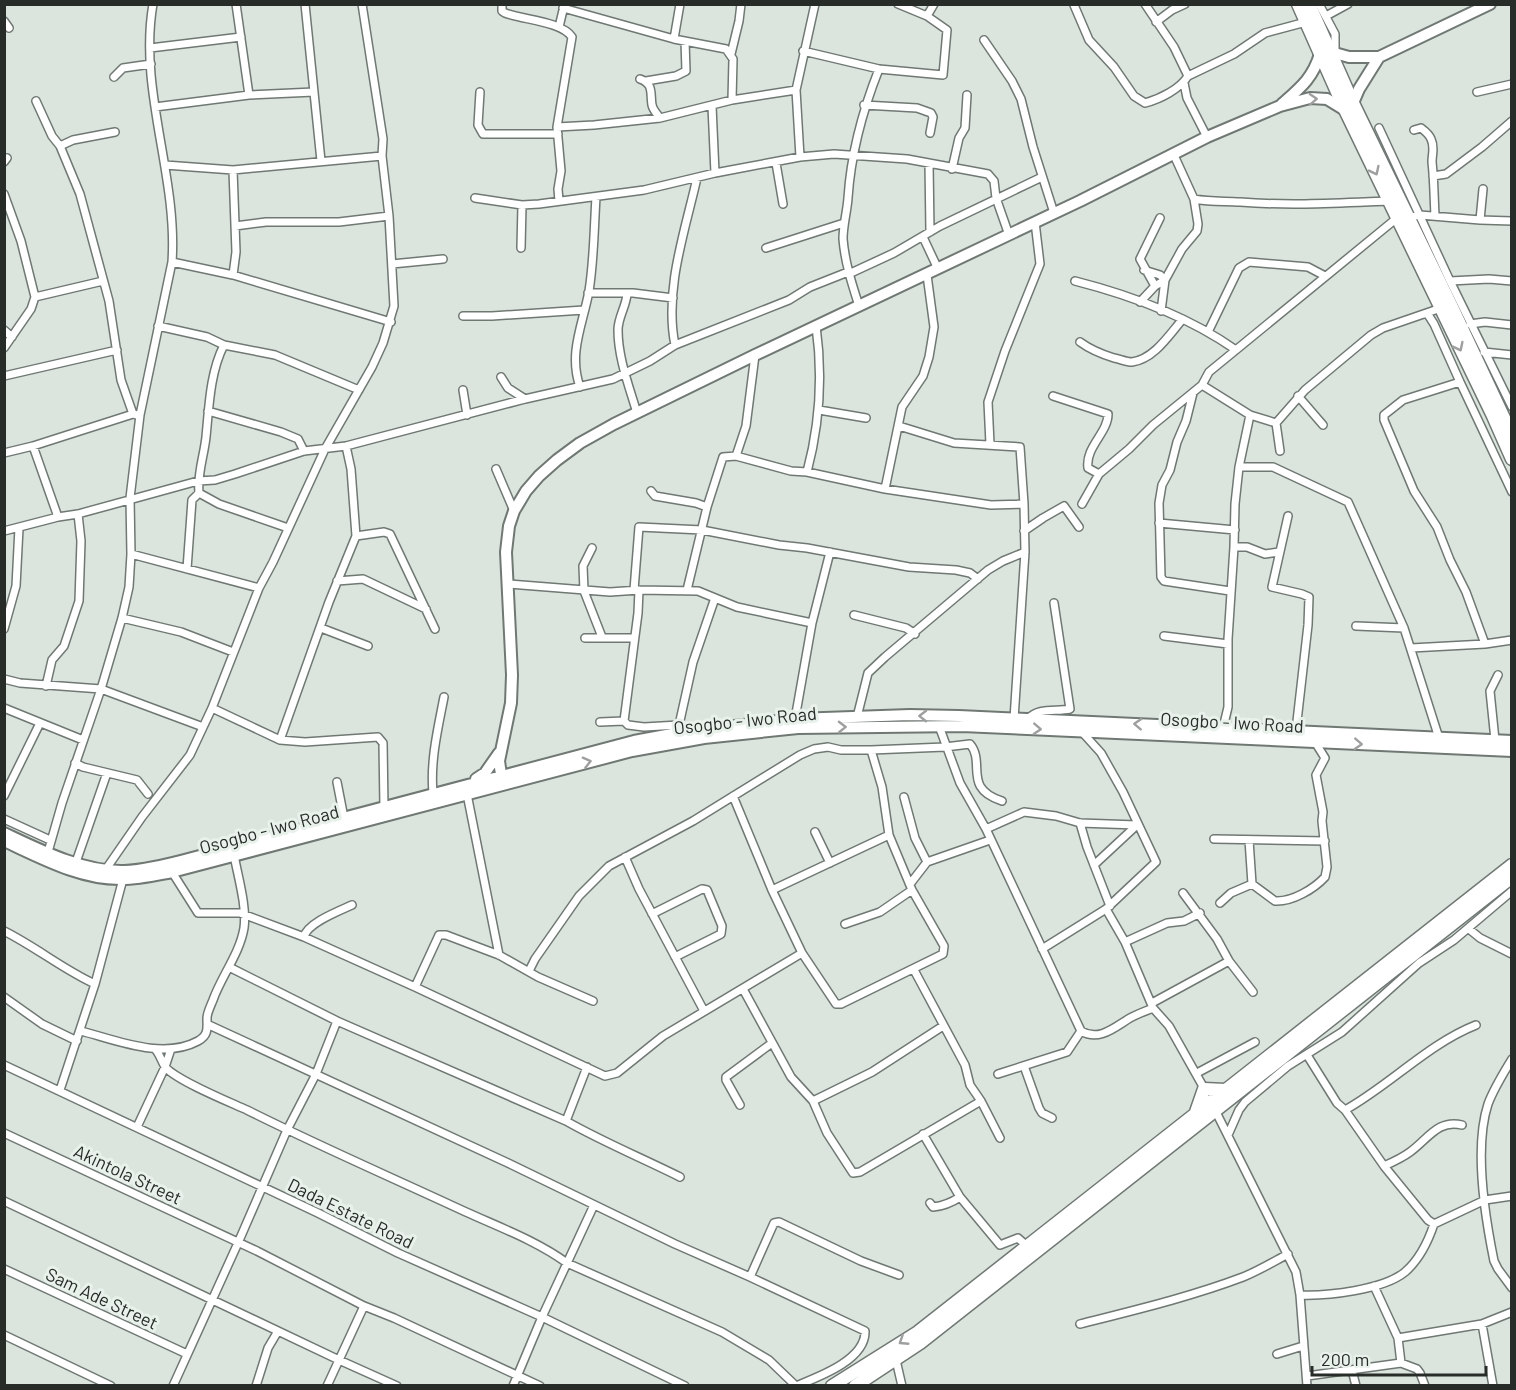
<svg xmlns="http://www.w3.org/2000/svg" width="1516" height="1390" font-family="Barlow,sans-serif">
<rect width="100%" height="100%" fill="#dbe5de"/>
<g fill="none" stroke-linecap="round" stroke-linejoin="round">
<g stroke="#707873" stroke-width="10">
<path id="street" d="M236,4l13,91
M305,4l16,157
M502,4v7l3,2c18,7 56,8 67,24l-15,90 4,44 -3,18 1,12
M1145,4l29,43 14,29
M1319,4l16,30v20
M1074,5l15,35 25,27 20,29 11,7c15,-4 35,-14 43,-27l46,-22 31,-21 41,-11
M563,8l111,31 52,10 7,10 -1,41
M927,16l7,-12
M1326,16l22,-12
M4,21l5,7
M1156,22l16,-12 13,-6
M559,27l5,-21
M674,39l6,-35
M984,40l28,41 9,18 12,48 21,66
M150,48l91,-11
M803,51l76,18 64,6 4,-45 -20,-14 -29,-12
M731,54l8,-33 2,-17
M114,77l9,-9 28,-4
M640,79c14,5 10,14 12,26 1,5 5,9 8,13
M646,81l30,-5 10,-5 -1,-30
M1184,83l3,15 20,39
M480,92l-2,33 5,9h75
M1477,92l35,-8
M36,101l16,35 8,10 20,48 29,107 12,79 12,34
M864,105l53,3 14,5 2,4 -3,16
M712,106l3,67
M155,107l94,-12 65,-3
M557,127l37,-2 66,-7 72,-18 64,-10
M1379,128l71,153 62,126
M1414,130l7,-2c4,3 8,6 10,11 4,8 1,15 1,23 2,17 2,36 3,53
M60,146l13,-6 42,-8
M800,157l-4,-67 19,-86
M4,162l3,-4
M776,163l7,41
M929,163l1,69
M165,165l68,5 149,-14
M952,169l7,-31 6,-10 2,-33
M233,170l3,82 -3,23
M1433,176l13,-2 36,-27 30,-26
M4,194l17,47 14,56 -4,12 -27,39
M475,198l47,7 17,-1 105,-14 71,-17 85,-16 34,-3 73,5 81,15 6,7 2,17 13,37
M1194,199c16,3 30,2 46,3 50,4 99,1 149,-1
M1409,217l11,-2 60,5 32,1
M1480,220l3,-31
M235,226l31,-4h73l50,-6
M923,237l15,32
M521,248l1,-43
M766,248l78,-25
M172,262l61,13 158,47
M392,264l51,-5
M1075,281c55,14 114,36 161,69
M1450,281l39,-2 23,2
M1155,286l-15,-27 20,-41
M588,293h45l40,5
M627,294c-1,13 -9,23 -9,36 0,28 11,56 19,83
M35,297l68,-16
M1140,302l15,-16 10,-6 -5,-5 -16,-5
M859,306c-7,-22 -14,-43 -16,-67 0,-14 4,-27 5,-41 3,-46 14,-86 31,-129
M1161,311l4,-31 17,-31 15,-18 1,-7 -4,-25 -21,-46
M1427,313l7,11 26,58 -57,18 -19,15v5l30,71 23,36 13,33 16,32 19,52
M463,316h29l92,-6
M1470,324l15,-2 27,3
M158,326l49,11 17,8 51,10 84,35
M4,330l8,7
M1208,332l31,-64 10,-6 59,5 17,9
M1080,342c11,8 21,12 34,16 6,1 12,4 18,4 22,-3 37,-27 50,-42
M224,345c-14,27 -15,62 -18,92 -2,19 -9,37 -7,56l20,11 69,24
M675,345c-11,-55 10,-114 22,-167
M1484,352l28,3
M4,376l113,-26
M501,377l7,11 17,11
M1460,382l52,110
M1202,385l48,30 26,8
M580,387c-12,-34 3,-63 9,-96 5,-31 5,-62 7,-94
M463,390l4,25
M1193,393l-7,28 -9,21 -7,28 -8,15 -3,18 2,74 3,4 66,10
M1053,396l55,18c0,19 -23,33 -20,54l11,6
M1298,396l25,29
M819,410l47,8
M208,411l73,21 17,7 6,12
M1276,423l29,-33 66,-55 12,-7 58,-20
M1276,423l4,28
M899,426l55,17 66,4 4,57 1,48 -11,167
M990,444l-2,-42 17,-51 35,-87 -5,-42
M33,446l25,71
M346,446l179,-47 88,-20 37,-18 25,-16 114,-45 21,-13 38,-15h5l41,-19 46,-27 102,-49
M4,453l29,-7 100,-32 4,1
M736,456l10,-30 9,-71
M1239,467h34l75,35 56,126 35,110
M496,469l18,42
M807,472c13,-49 16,-96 9,-146
M885,489l17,-82 21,-31 6,-19 5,-30 -7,-52
M651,491l4,5 41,7 11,4
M1082,504l17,-30 30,-25 24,-24 49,-40 7,-13 188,-154
M1288,516l-16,71 30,7 7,3 -1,28 -12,105
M1159,523l76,7
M4,531l54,-14 20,-3 120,-33 17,-1 20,-6 69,-23 42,-5 5,23 5,67 -27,66 -49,138
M1024,531l19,-13 21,-12 15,21
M356,536l28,-4 6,2 45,95
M1234,547h13l18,7 14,-2
M592,548l-9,18 1,25 18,46
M131,554l128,34
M187,569l5,-69 7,-7
M337,581l26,-2 63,30
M509,584l101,8 29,-2 59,1 39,16 75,16
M634,590l5,-63 63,3 77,15 28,3 102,19 47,3 14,3 8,6
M687,590l20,-83 16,-50 13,-1 55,15 16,1 78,17 106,16 33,-1
M854,615l52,13 9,6
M122,618l59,14 52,20
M1356,626l48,2
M321,628l47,18
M4,629l12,-43 3,-58
M1164,636l64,8
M585,638h49
M1411,648l74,-4 27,-4
M4,679l16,4 81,6 102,38
M46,686l6,-26 12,-14 15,-45 2,-60 -3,-27
M4,708l79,32
M212,708l68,32 25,2 73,-5 5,6 1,64
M857,717l11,-44 17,-16 103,-87 15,-9 22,-9
M795,719l17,-96 18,-71
M1028,719c10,-12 28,-7 42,-10l-16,-106
M624,721l14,-108 1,-23
M600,722l24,-1 4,4 16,2 35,-2
M939,726l21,57 26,46 95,202c18,11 34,-4 49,-13 7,-4 16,-7 23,-10
M1223,728l5,-21v-68l6,-92 1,-43 4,-37 11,-52
M683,732l-4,-7 14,-63 22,-64
M1495,740l-5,-49 8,-16
M75,763l8,4 54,13 11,14
M337,782l7,36
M433,793c-3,-32 5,-65 11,-96
M467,794l32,161
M4,796l36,-73
M733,796l39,94 30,63 34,51h5l102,-50 1,-8 -32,-56 -23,-55 -7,-48 -11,-37
M904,797l11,41 12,24
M4,819l46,21
M1080,823l7,24 23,59
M986,829l38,-17 32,4 24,7 57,2
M815,832l15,31
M1214,839l111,2
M1249,840l3,44 23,17c17,1 39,-12 50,-24l2,-10 -5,-46 1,-9 -7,-37 9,-17 -10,-16
M48,852l14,-49 39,-114 21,-71 7,-31 2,-33 -1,-56 10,-83 32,-153c6,-86 -34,-172 -19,-258
M625,857l14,32 65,122
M76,862l31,-89
M1094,865l43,-40
M106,869l36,-52 48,-62 22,-47 47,-120 14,-26 52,-113 47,-82 11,-24 11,-37 -5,-90 -7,-60 1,-17 -21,-135
M172,872l26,41h42l64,24 111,50 190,89 12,-3 46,-37 139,-83
M910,884l17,-22 63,-22
M772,890l117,-55
M1183,893l34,46 12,22 24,31
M1220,903l11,-10 21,-9
M1106,909l19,33 28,66 16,18 36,64
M652,914l50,-25 5,1 15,36 -1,8 -46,23
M845,924l35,-12 32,-22
M1469,929l11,9 32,16
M4,931c32,16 60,39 91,53
M304,937c3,-14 35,-26 48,-32
M1125,942l42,-19 17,-2 16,-8
M1042,949l64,-40 50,-47 -33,-70 -22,-39 -19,-21
M229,967l108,54 229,100c37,21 76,37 114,56
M914,970l51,95 5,20 11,16 19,37
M529,971l6,-12 44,-63 30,-30 84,-45 107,-66 14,-6 14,-2 13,3h30l74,-3 25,-3c16,19 -8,44 32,57
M415,987l24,-52h7l53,20 39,22 55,24
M743,989l48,88 22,24 14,32 26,40 7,-1 121,-71
M4,997l38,27 35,17
M1152,1003l77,-42
M209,1025l299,138 167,81 75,33 115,54c1,29 -47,46 -69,55
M81,1031c35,9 82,29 117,10 11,-6 9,-13 9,-23 0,-5 4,-13 6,-18 8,-23 27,-47 31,-72 3,-21 -6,-51 -10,-73
M155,1049c5,5 7,14 11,19 14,14 61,33 81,42 72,36 146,68 219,102 33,15 71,29 101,51l155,69 47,28 27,26
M1307,1055l30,48 8,7 39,56 44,54 6,4 51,-24 27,-4
M1512,1059c-9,15 -18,29 -24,45 -14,43 -3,113 6,157l4,8 14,19
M4,1065l314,148 80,40 144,64 143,69
M1024,1066l15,42 3,5 10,5
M1197,1073l58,-31
M998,1074l69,-22 14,-21
M60,1090l35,-106 28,-105
M813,1101l59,-29 71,-46
M740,1105l-14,-25v-3l46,-34
M1214,1108l82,164 4,23 7,91
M1345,1110c45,-25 83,-66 131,-85
M566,1121l21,-54
M137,1127l28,-60 6,-18
M4,1133l253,118 107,55 30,12 146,68
M923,1134l37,63 40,48 18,-7 9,8
M1228,1135l11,-25 6,-8 43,-36 54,-34 77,-69 35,-23 58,-49
M1384,1166c9,-4 18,-8 26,-14 18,-13 28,-33 52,-27
M4,1201l335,159 58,26
M930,1203l3,4c11,-1 18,-4 27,-10
M4,1269l183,85
M750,1277l24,-54 5,-1 82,39 38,14
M1374,1286l24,52 3,25
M1300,1295c28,1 83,-5 105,-23 15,-13 23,-30 29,-48
M1080,1324c55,-14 110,-27 163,-47 15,-6 30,-15 45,-23
M1482,1324l11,62
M4,1335l107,51
M1398,1338l84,-14 30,-12
M1277,1354l26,-8
M896,1360l6,26
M1352,1370l4,16
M1307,1376l94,-13 16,6 3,4 5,13
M173,1386l65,-143 49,-113 29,-56 21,-53
M256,1386l12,-38 10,-17
M327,1386l37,-80
M513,1386l29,-69 52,-112"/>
</g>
<g stroke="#707873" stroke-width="14">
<path id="primary" d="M1331,52l18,5h30l111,-53
M1353,103l6,-14 20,-32
M1282,104c18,-16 31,-26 38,-50
M476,779l9,-6 14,-20
M502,781l-3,-20 12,-58 1,-28 -6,-123 3,-26 5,-15 12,-20 13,-15 18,-16 23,-17 34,-19 141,-69 325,-154 127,-64 73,-31 30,-8 17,1 18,11
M4,833c36,17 79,39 120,38 23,-1 46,-7 68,-13l442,-117 49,-9 112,-13 115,-4 49,1 553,25
M4,841c37,17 77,39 118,38 17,0 34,-4 50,-7l460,-121 72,-13 94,-10 164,-2 550,25"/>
</g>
<g stroke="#707873" stroke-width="15">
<path id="highway" d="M1298,4l47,106 148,306 19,43
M1309,4l44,99 99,204 60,128
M1196,1112l8,-23 22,1
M832,1386l86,-54 594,-467
M855,1386l65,-43 592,-466"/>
</g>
<use href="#street" stroke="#fff" stroke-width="7"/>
<use href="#primary" stroke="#fff" stroke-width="10"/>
<use href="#highway" stroke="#fff" stroke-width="12"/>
</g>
<defs><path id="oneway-chevron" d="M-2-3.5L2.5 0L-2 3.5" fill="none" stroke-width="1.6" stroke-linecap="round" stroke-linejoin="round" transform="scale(1.5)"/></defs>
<g stroke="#9ea09f">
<use href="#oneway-chevron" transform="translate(1313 99) rotate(-3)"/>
<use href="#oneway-chevron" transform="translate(1375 171) rotate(64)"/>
<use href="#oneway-chevron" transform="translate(1459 347) rotate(64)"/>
<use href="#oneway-chevron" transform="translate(923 716) rotate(-179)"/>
<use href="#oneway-chevron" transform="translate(1138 724) rotate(-177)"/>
<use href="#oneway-chevron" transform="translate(842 727) rotate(-1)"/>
<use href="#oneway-chevron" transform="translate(1037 729) rotate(3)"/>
<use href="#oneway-chevron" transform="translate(1358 744) rotate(3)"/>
<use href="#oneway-chevron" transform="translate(587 762) rotate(-14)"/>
<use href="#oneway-chevron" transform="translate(903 1341) rotate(147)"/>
</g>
<g text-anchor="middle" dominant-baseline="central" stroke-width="6" stroke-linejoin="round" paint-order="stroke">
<g font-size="18" fill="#282c29" stroke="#e8f2eb">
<text transform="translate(745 720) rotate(-6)">Osogbo - Iwo Road</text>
<text transform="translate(1232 722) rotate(3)">Osogbo - Iwo Road</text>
<text transform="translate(269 829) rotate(-15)">Osogbo - Iwo Road</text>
<text transform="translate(128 1174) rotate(25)">Akintola Street</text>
<text transform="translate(351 1213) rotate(26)">Dada Estate Road</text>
<text transform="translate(102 1298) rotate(25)">Sam Ade Street</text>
</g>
</g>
<rect width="1516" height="1390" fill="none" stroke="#282c29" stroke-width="12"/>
<path d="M1312 1366v9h174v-9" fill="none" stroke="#282c29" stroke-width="3"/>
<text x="1321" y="1366" font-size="18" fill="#282c29" stroke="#e8f2eb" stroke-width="4.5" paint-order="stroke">200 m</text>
</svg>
